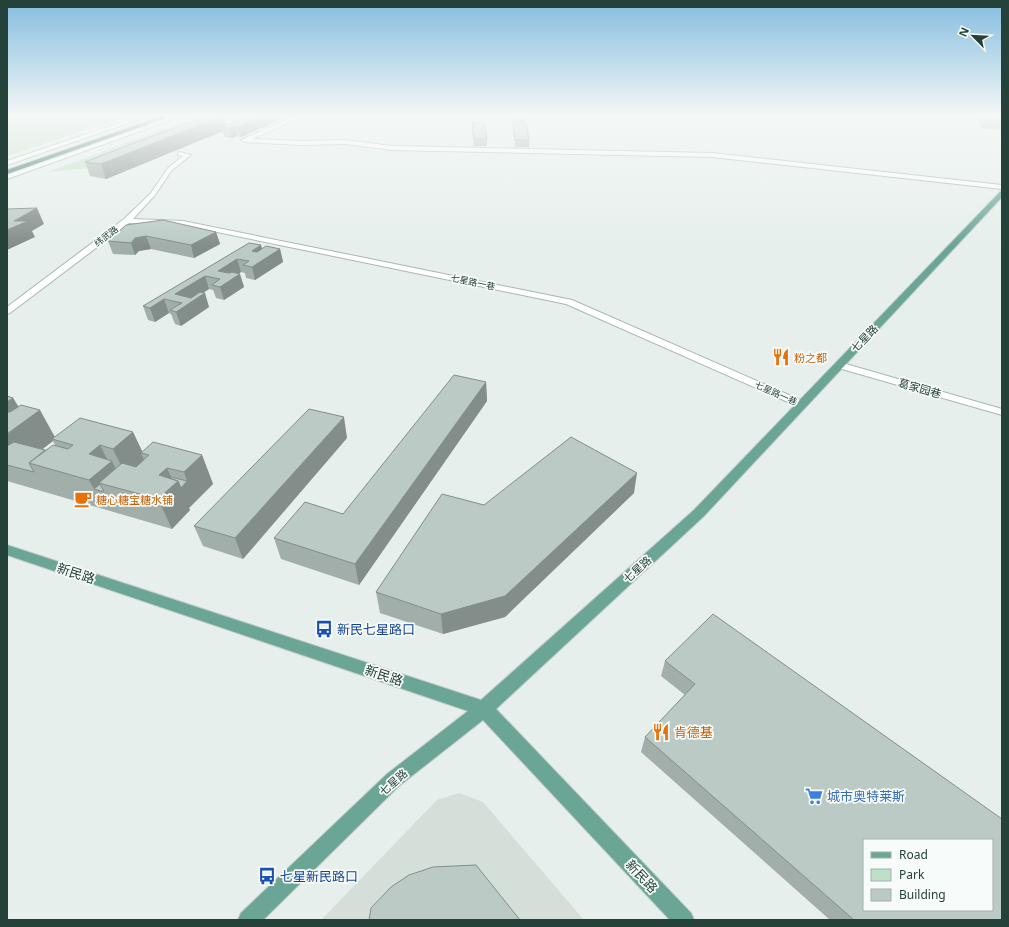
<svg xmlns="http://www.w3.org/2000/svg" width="1009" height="927" font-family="'Noto Sans','Noto Sans SC',sans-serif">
<rect width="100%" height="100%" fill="#e6efeb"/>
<path fill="#d4dfda" d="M459,793l24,9 101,118h-263l116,-120z"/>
<path fill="#bfe0c8" d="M7,116h119l-119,40z
M166,128l10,7 -85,33 -43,4z"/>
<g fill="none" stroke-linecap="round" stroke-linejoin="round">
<g stroke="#a8b8b2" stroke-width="2">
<path id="minor" d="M140,116h8l-141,49v-4z
M174,116h8l-175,63v-4z
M278,116h9l10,3 -45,20 49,2 44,-1 47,6 320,7 290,32v4l-290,-32 -320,-7 -47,-6 -44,1 -57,-3 -3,-2 48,-21z
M180,152l11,3 -19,15 -17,25 -22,24 50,2 389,79 233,102 1,2 -5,3 -4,-1 -231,-102 -383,-79 -54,-2 -119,90 -3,1v-7l117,-88 27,-26 17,-25 15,-12 -5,-1v-2z
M839,362l163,47v6l-167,-48 -1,-2z"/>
</g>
<g stroke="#c2cac8" stroke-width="2">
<path id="major" d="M1002,191v6l-298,319 -208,193 195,204 3,7h-24l-187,-200 -84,66 -136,134h-25l3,-7 146,-139 81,-63 -461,-156v-10l474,155 213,-190 306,-318z"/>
</g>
<g stroke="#c2cac8" stroke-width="2">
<path id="highway" d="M163,116h8l-164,58v-4z"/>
</g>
<use href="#minor" fill="#fff" fill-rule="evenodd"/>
<use href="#major" fill="#6aa596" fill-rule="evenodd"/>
<use href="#highway" fill="#2f6f62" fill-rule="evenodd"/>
</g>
<path fill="#a1aea9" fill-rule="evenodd" d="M223,116l3,9 55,-6 -40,18 -4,-1 -5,2 -8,-1 -1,-6 -117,48 -16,-3 -5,-14z
M512,116h14l-1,7 4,17v7h-14l-2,-17v-7z
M957,116h45v14l-21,-2 -3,-9 -21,-2z
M472,123l15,16v7h-13z
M126,225l90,7 4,12 -26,14 -43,-9 -12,2 -4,4 -22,-1 -5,-13z
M261,245l1,4h18l3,13 -28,18 -9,-2 -1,-5 -4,-1 -2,1 5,14 -20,13 -8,-2 -3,-8 -4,-1 -6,4 6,14 -28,19 -6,-2 -4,-10 -2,-1 -14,9 -7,-2 -5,-14z
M486,382l1,19 -128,184 -78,-26 -7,-21 69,-24z
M7,396l6,2 6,9 35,30 79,-5 9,20 60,3 11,29 -24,24 1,2 -18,19 -165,-48zM53,441l2,4 -10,5 -3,-1z
M347,438l-104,121 -40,-13 -9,-20z
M634,493l-129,124 -62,17 -63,-21 -4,-21 108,-87z
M665,661l337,259h-172l-189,-168 4,-15 40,-42 -24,-19z"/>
<path fill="#838d89" d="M223,116l3,12 -4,-1 1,4 -117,48 -5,-15z
M264,116h17v3l-40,18 -2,-10z
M235,126l2,10 -5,2 -2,-10z
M37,208l7,16 -12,7 3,6 -28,13v-20l7,-9z
M216,232l4,12 -26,14 -3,-13z
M146,236l5,13 -12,2 -4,4 -4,-12 4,-5z
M261,245l3,13 -12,-7z
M280,249l3,13 -28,18 -3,-13z
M237,259l4,13 -19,12 -4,-13z
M240,274l4,13 -20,13 -4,-13z
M205,276l4,13 -27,17 -7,-12z
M205,293l4,14 -28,19 -5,-14z
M164,299l5,14 -14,9 -5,-14z
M486,382l1,19 -128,184 -4,-21z
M13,398l13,22 14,-10 16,29h-4l1,2 -35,27 -11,-3v-63z
M344,417l3,21 -104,121 -8,-21z
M133,432l10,21h-2l4,9 -17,15 -29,6 5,9 -10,-3 -5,-9v-26l11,-9 9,18 3,-2 8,17 5,-4 -12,-25z
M202,455l11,29 -24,24 1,2 -18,19 -14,-30 1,-24 8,-7 7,16 4,-3h9l-3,-9z
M637,473l-3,20 -129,124 -62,17 -2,-20z"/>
<path fill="#bbcac4" stroke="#838d89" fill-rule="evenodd" d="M205,116h18l-122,48 -16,-2z
M249,116h15l-25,11 -4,-1 -5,2 -8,-1z
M484,122l3,17h-13l-2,-16z
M513,123h13l3,17h-14z
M37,208l-23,13h14l-21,9v-21z
M163,220l53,12 -25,13 -45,-9 -11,2 -4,5 -23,-2 18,-16z
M249,243l12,2 -9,6 5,1 9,-6 14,3 -28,18 -9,-2 6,-4 -12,-2 -19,12 11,2 3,-1 8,2 -20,13 -8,-2 8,-6 -15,-3 -30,18 16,4 9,-6 5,1 -29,19 -6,-2 12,-7 -18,-4 -14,9 -7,-2z
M454,375l32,7 -131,182 -81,-26 31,-36 38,12z
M7,396l6,2 -6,4z
M21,405l19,5 -33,24v-22h3z
M309,409l35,8 -109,121 -41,-12z
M80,418l53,14 -20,17 -13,-4 -11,9 23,7 -23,19 -60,-17 24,-18 15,4 5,-4 -21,-6z
M571,437l66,36 -132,123 -64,18 -65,-22 66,-98 42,11z
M14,442l31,8 -16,13 5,9 -27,-7v-19z
M153,442l49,13 -18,17 -17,-4 -8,7 19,6 -20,18 -59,-16 23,-20 14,4 13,-12 -8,-2z
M171,477l16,4 -6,7 -3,-7 -9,-3z
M100,484l4,8 -10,-3z
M713,614l289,205v101h-148l-209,-183 50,-53 -30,-23zM864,840h128v70h-128z
M476,865l44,55h-151l2,-12 20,-21 18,-12 24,-8z"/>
<linearGradient id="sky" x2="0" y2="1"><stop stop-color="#84bce0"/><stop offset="0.47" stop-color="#f4f8f6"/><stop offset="1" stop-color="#f4f8f6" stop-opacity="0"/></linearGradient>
<rect width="1009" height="246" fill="url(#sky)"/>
<defs>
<g id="restaurant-bare" transform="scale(1.38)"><path d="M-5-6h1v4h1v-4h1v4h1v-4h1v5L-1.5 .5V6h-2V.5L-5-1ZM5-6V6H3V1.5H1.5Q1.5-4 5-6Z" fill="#e8710a" stroke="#f7fbf9" stroke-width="2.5" paint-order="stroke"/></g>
<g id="cafe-bare" transform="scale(1.38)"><path d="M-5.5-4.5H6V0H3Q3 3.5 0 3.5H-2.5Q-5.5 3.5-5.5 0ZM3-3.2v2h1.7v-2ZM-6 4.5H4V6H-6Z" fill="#e8710a" stroke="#f7fbf9" stroke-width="2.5" paint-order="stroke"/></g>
<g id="bus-bare" transform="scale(1.38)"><path d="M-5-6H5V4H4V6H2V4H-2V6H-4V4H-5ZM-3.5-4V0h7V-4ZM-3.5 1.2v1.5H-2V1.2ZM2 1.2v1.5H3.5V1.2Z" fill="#1a4fb4" stroke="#f7fbf9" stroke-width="2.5" paint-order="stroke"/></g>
<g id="supermarket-bare" transform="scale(1.38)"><path d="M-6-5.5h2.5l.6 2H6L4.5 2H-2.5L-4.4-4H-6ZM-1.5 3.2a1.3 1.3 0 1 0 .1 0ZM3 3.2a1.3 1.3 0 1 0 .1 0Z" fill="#3f7fe0" stroke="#f7fbf9" stroke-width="2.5" paint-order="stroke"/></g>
</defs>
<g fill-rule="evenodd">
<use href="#restaurant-bare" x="781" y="357"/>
<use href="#cafe-bare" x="83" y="499"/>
<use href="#bus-bare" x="324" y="629"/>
<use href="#restaurant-bare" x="661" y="732"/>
<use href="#supermarket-bare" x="814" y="796"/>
<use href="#bus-bare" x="267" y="876"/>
</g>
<g text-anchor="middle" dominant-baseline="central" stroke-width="3.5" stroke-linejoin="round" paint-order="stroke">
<g font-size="9" fill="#24423a" stroke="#f7fbf9">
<text transform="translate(106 236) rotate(-37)">纬武路</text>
<text transform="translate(473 282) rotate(12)">七星路一巷</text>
<text transform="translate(776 393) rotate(24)">七星路一巷</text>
</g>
<g font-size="11" fill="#24423a" stroke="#f7fbf9">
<text transform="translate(864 338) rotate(-46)">七星路</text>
<text transform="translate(920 388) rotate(16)">葛家园巷</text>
<text transform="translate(637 569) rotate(-42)">七星路</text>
<text transform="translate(393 782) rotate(-41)">七星路</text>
</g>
<g font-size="11" fill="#c56008" stroke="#f7fbf9" text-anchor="start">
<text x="794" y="357">粉之都</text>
<text x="96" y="499">糖心糖宝糖水铺</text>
</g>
<g font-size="13" fill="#24423a" stroke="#f7fbf9">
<text transform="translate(76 573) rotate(18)">新民路</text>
<text transform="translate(384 675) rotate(18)">新民路</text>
<text transform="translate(642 876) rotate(47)">新民路</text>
</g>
<g font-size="13" fill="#164399" stroke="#f7fbf9" text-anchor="start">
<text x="337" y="629">新民七星路口</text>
<text x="280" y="876">七星新民路口</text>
</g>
<g font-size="13" fill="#c56008" stroke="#f7fbf9" text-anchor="start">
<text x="674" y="732">肯德基</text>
</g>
<g font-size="13" fill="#366cbe" stroke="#f7fbf9" text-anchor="start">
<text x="827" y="796">城市奥特莱斯</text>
</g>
</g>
<rect width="1009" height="927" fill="none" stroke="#24423a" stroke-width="16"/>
<rect x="863" y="839" width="130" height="72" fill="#f7fbf9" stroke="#a3b1ad"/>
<rect x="871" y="852" width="20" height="6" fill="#6aa596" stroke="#a3b1ad"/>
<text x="899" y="859" font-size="12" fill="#24423a">Road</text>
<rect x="871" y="869" width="20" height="12" fill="#bfe0c8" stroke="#a3b1ad"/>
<text x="899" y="879" font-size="12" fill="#24423a">Park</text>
<rect x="871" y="889" width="20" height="12" fill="#bbcac4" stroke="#a3b1ad"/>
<text x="899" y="899" font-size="12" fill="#24423a">Building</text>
<g transform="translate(973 36) rotate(294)" stroke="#f7fbf9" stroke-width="3" paint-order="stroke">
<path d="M0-3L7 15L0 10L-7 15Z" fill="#24423a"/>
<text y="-6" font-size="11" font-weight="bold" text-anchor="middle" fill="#24423a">N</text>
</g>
</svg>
